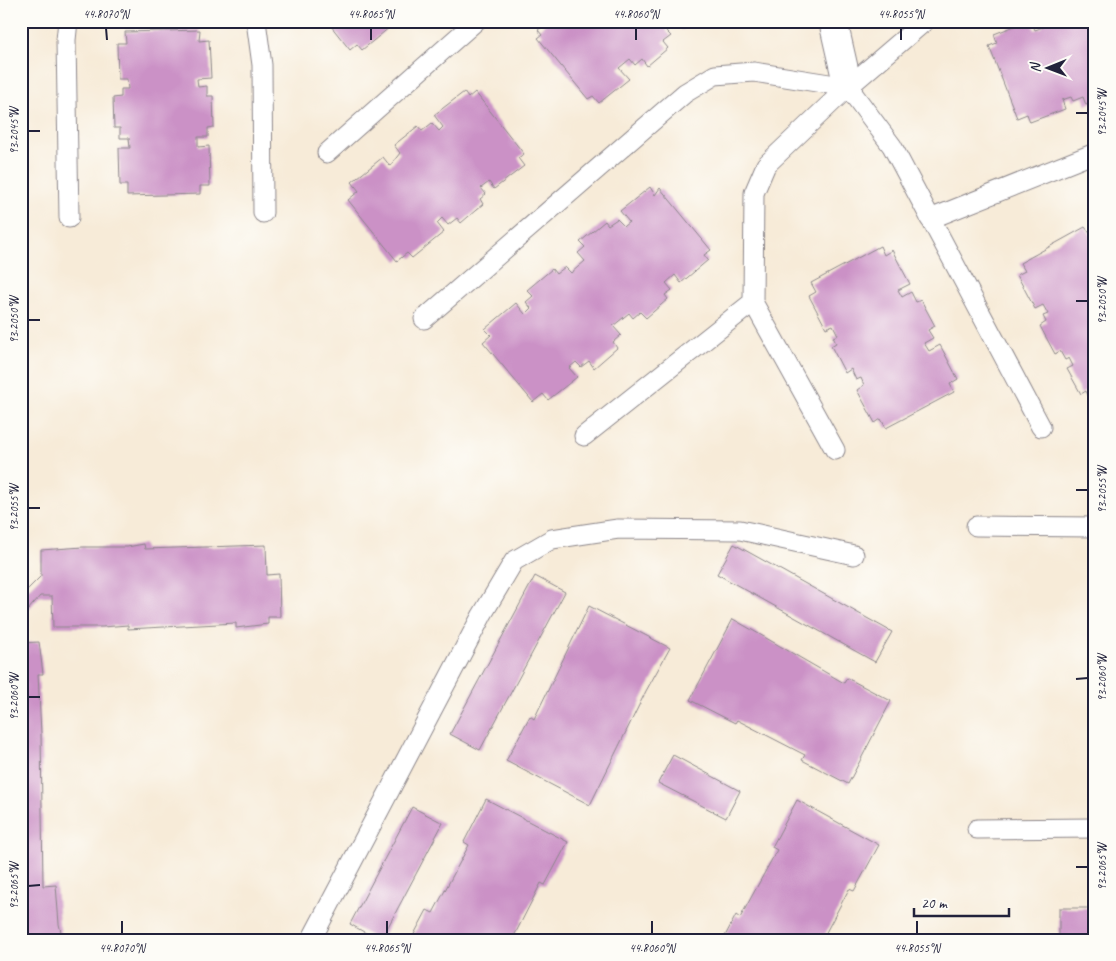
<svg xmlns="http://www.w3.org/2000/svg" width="1116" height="961" font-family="Caveat,sans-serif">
<rect width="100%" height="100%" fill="#fdfcf7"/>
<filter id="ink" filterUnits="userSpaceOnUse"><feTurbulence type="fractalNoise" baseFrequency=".02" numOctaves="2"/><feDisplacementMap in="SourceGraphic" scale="10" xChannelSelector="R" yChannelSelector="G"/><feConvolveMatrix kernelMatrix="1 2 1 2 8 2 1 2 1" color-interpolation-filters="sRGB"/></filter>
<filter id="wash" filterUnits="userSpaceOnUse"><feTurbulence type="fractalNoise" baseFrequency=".0096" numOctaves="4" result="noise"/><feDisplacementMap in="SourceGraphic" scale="20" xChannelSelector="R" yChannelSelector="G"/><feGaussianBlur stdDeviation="1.12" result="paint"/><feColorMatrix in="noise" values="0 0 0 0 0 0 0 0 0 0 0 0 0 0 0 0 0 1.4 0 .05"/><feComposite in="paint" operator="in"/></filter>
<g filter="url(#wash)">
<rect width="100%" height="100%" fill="#f7ebd8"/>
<g id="blocks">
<path fill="#cb91c6" d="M327,21h58l5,6 -28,23 -5,-6 -7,6z
M549,21h144l-11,9 -6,-8 -10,9 5,5 -8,6 5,6 -21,18 -5,-7 -7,6 -5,-6 -11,9 10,11 -30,24 -6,-7 -5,3 -50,-61 4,-3 -4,-5z
M1028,21h3l4,9 8,-3 -2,-5 1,-1h53v80l-9,4 -3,-8 -10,4 -2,-4 -9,3 3,9 -35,13 -3,-8 -10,4 -28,-72 8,-3 -3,-9z
M200,30l-1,11 10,-1 2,38 -14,1 1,8 9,-1v10h6l1,31 -6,1v9h-10v10l11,-1 1,40h-10v8l-73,2v-11h-7l-1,-37h11l-1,-10h-9v-10h-6l-1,-30 8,-1v-8h7l-1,-10h-9l-1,-36h9l-1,-11z
M21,66h2l1,32h-3z
M464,92l4,6 7,-6 49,62 -6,4 6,8 -30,23 -5,-7 -8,6 5,6 -6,5 3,5 -22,19 -4,-5 -9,7 -6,-7 -5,5 7,9 -32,26 -5,-5 -10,8 -49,-61 11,-9 -7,-9 31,-25 7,9 10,-13 -6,-8 24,-19 4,5 10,-8 7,8 4,-4 -9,-12z
M650,187l5,8 5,-7 51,62 -7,5 4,5 -27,23 -6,-8 -9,8 6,7 -7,5 3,4 -22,19 -6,-6 -7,6 -4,-5 -16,13 8,9 -8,7 4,6 -23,20 -5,-7 -8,6 -5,-5 -7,6 8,9 -29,23 -5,-6 -10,8 -50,-60 8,-7 -6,-6 31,-26 9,11 6,-6 -5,-6 7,-6 -6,-6 25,-21 4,5 9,-7 6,6 14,-12 -7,-8 7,-6 -5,-5 25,-21 3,4 9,-6 7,7 5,-4 -9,-11z
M1085,227l7,9 3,-1v167l-3,2 -6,-13 -5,3 -14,-25 6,-3 -4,-8 -4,2 -5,-9 -5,3 -15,-28 6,-4 -3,-6 5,-2 -5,-9 -8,4 -18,-34 8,-4 -5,-8z
M880,246l4,9 8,-5 18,34 -12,6 4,7 9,-5 5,10 5,-2 14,26 -7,4 5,8 -9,5 5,8 11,-6 18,34 -8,5 4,8 -68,36 -5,-9 -6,4 -18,-33 7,-5 -3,-7 -5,2 -5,-11 -6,4 -14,-27 5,-3 -3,-6 5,-2 -5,-10 -7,3 -17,-32 7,-4 -5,-9z
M144,544l1,5 121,-4 1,30 12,-1 1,43h-12v7l-32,4v-5l-108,6v-4l-26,2h-49l-1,-31h-12l-19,22v-22l20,-20v-26l42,-3h44z
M734,544l158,88 -17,30 -158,-88z
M535,576l30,16 -85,158 -30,-16z
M589,606l81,42 -24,43 -56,114 -84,-44 24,-45 4,3z
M733,619l111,64 3,-5 44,23 -43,83 -46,-24 3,-5 -68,-35 -2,3 -45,-23z
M39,642l4,32h-5l3,59 2,153 13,-1 3,39 4,16h-42v-297z
M673,755l67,36 -14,27 -68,-35z
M486,799l82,43 -23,43 -4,-2 -29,57h-101l16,-30 6,3 36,-68 -5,-3z
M797,800l82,45 -25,46 -5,-2 -27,51h-99l13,-25 4,3 37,-68 -5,-3z
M412,807l31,16 -62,117h-3l-28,-16z
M1059,908h36v32h-36z"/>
</g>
</g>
<g filter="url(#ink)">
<use href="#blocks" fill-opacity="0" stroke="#8c868a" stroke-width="1"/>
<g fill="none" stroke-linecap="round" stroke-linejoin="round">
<g stroke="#8c868a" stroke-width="21">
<path id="lane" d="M68,21l-2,19 3,178
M256,21l6,44 1,148
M327,153l149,-132
M930,219l165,-66
M753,302l82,148
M424,319l261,-226 30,-18 39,-3 94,15 44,59 149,281
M584,436l169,-134 1,-109 12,-28 82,-78 77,-66
M976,526l119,1
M977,829l118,-1
M311,940l171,-325 32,-54 38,-22 66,-10 122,1 114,25"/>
</g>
<g stroke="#8c868a" stroke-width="30">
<path id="street" d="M833,21l15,66"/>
</g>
<use href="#lane" stroke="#fff" stroke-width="19"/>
<use href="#street" stroke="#fff" stroke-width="28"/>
</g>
</g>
<path fill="none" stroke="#22223b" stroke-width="2" d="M106,28l1,12M371,28v12M636,28v12M901,28v12M1076,113h12M28,131h12M1076,301h12M28,320h12M1076,490h12M28,508h12M1076,679l12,-1M28,697h12M1076,867h12M28,886l12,-1M122,921v13M387,921v13M652,921v13M917,921v13"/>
<rect width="1116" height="961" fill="none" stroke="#fdfcf7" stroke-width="55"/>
<g transform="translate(1048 68) rotate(269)" stroke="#fdfcf7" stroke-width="4" paint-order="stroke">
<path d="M0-4L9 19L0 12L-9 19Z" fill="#22223b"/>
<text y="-8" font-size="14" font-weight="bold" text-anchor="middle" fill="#22223b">N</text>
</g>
<path d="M914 908v8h95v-8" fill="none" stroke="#22223b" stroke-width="2.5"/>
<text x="921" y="908" font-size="15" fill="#22223b" stroke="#fdfcf7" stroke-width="4" paint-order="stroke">20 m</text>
<rect x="28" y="28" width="1060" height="906" fill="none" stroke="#22223b" stroke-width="2"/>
<g font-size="12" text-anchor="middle" fill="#22223b">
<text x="106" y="18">44.8070°N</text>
<text x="371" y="18">44.8065°N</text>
<text x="636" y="18">44.8060°N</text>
<text x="901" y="18">44.8055°N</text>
<text transform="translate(1102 113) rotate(-90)" y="4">93.2045°W</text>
<text transform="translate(14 131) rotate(-90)" y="4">93.2045°W</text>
<text transform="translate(1102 301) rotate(-90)" y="4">93.2050°W</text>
<text transform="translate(14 320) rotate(-90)" y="4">93.2050°W</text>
<text transform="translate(1102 490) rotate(-90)" y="4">93.2055°W</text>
<text transform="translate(14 508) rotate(-90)" y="4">93.2055°W</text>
<text transform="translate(1102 678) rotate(-90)" y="4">93.2060°W</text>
<text transform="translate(14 697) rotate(-90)" y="4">93.2060°W</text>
<text transform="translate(1102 867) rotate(-90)" y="4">93.2065°W</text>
<text transform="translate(14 886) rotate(-90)" y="4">93.2065°W</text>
<text x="122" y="952">44.8070°N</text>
<text x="387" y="952">44.8065°N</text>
<text x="652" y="952">44.8060°N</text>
<text x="917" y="952">44.8055°N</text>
</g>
</svg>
